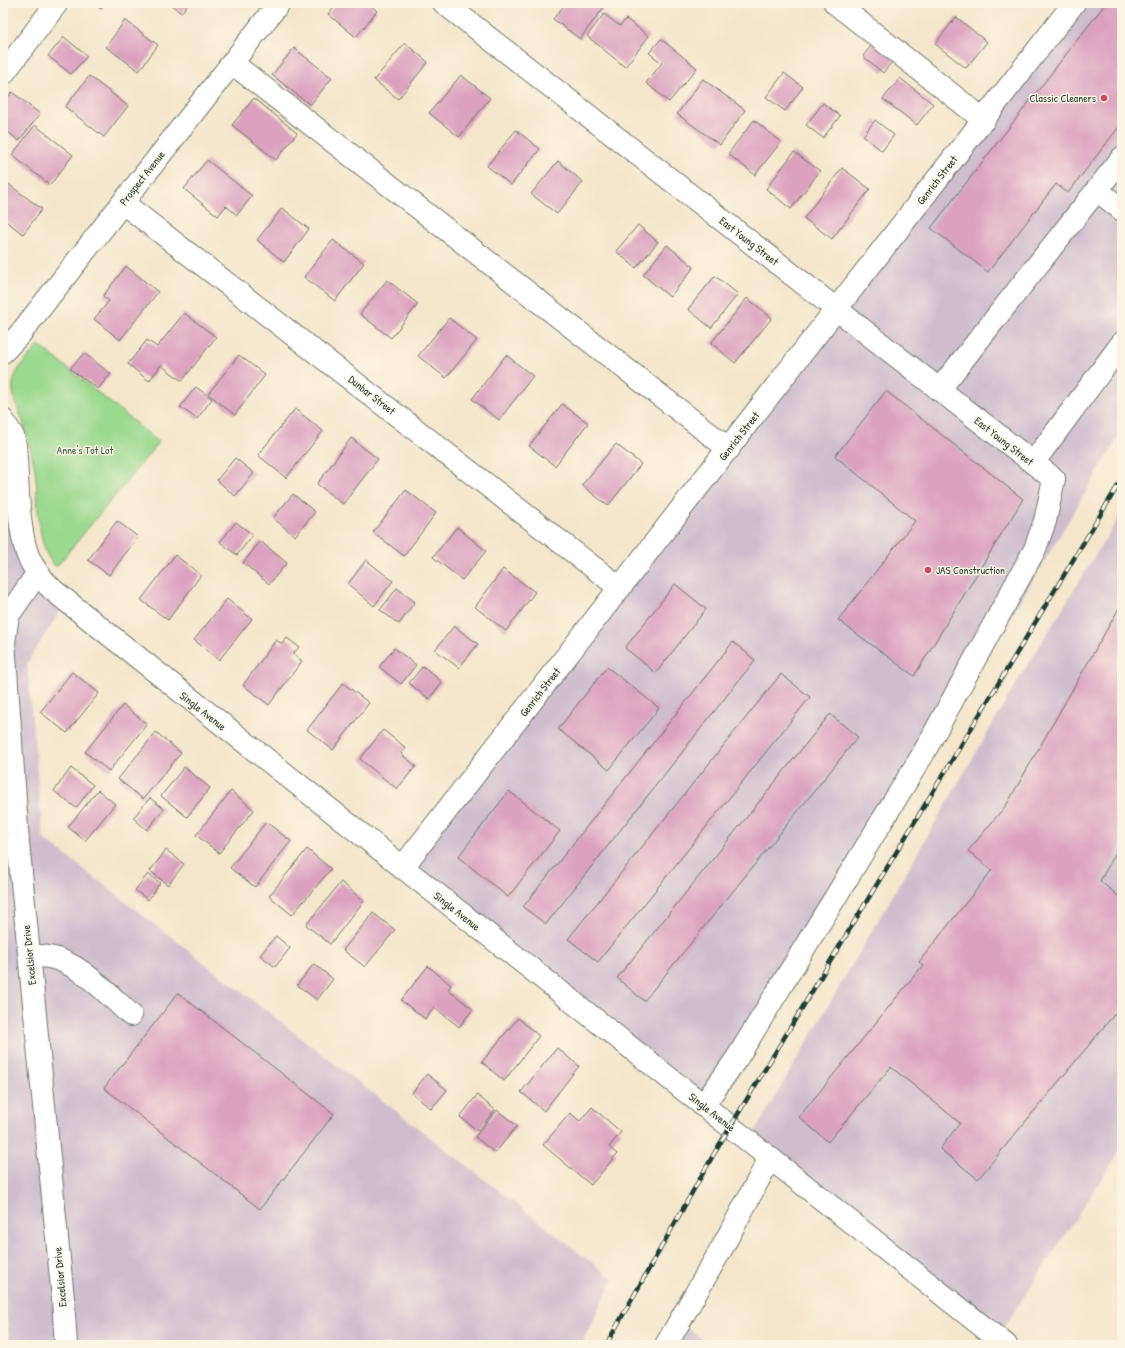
<svg xmlns="http://www.w3.org/2000/svg" width="1125" height="1348" font-family="'Patrick Hand',sans-serif">
<rect width="100%" height="100%" fill="#fcf5e5"/>
<filter id="ink" filterUnits="userSpaceOnUse"><feTurbulence type="fractalNoise" baseFrequency=".025" numOctaves="2"/><feDisplacementMap in="SourceGraphic" scale="8" xChannelSelector="R" yChannelSelector="G"/><feConvolveMatrix kernelMatrix="1 2 1 2 8 2 1 2 1" color-interpolation-filters="sRGB"/></filter>
<filter id="wash" filterUnits="userSpaceOnUse"><feTurbulence type="fractalNoise" baseFrequency=".012" numOctaves="4" result="noise"/><feDisplacementMap in="SourceGraphic" scale="16" xChannelSelector="R" yChannelSelector="G"/><feGaussianBlur stdDeviation="0.9" result="paint"/><feColorMatrix in="noise" values="0 0 0 0 0 0 0 0 0 0 0 0 0 0 0 0 0 1.4 0 .05"/><feComposite in="paint" operator="in"/></filter>
<g filter="url(#wash)">
<rect width="100%" height="100%" fill="#f5e6cb"/>
<path fill="#cfbdce" d="M1074,3h48v428l-406,681 -314,-244z
M3,420l20,115 43,67 -39,61 16,175 570,441 -32,66h-571l-7,-65z
M1122,512v636l-125,190 -247,-198 269,-461z
M688,1328l22,17h-33z"/>
<path fill="#9bd98f" stroke="#5d8b62" d="M39,345l120,97 -103,125c-21,-19 -17,-70 -21,-97 -2,-12 -6,-25 -9,-38 -3,-17 -15,-31 -13,-49 2,-14 18,-28 26,-38z"/>
<g id="blocks">
<path fill="#dba1bf" d="M93,3h12l-4,6z
M169,3h20l-8,10z
M337,3h31l9,8 -21,26 -28,-23z
M566,3h41l-27,36 -27,-20z
M1106,3h16v120l-54,70 -12,-9 -68,88 -57,-44z
M604,14l16,12 6,-7 23,17 -24,31 -38,-31z
M956,17l31,25 -21,26 -31,-24z
M125,20l33,25 -19,26 -33,-24z
M64,37l23,19 -16,18 -23,-18z
M661,39l36,29 -28,34 -23,-19 16,-20 -13,-10z
M874,42l21,16 -12,15 -20,-17z
M405,43l23,19 -30,37 -24,-19z
M294,48l38,30 -22,27 -38,-30z
M784,73l19,14 -18,24 -19,-14z
M461,75l29,23 -31,39 -30,-24z
M89,76l39,30 -24,31 -39,-30z
M900,78l33,26 -16,21 -34,-26z
M703,79l42,31 -25,35 -43,-31z
M12,92l28,22 -21,27 -16,-13v-25z
M254,98l43,35 -21,27 -44,-35z
M823,103l17,13 -17,22 -17,-13z
M754,120l27,22 -26,33 -27,-21z
M875,120l19,15 -12,16 -19,-15z
M35,125l38,30 -23,30 -38,-30z
M516,130l24,19 -29,36 -24,-19z
M794,152l26,19 -29,38 -25,-20z
M207,160l45,36 -15,19 -11,-9 -8,10 -34,-27z
M558,161l25,21 -26,32 -26,-20z
M842,168l28,21 -38,50 -28,-21z
M3,180l39,29 -19,25 -20,-15z
M282,208l27,21 -25,33 -27,-22z
M638,225l20,17 -22,26 -20,-17z
M333,240l31,23 -29,38 -31,-24z
M667,245l27,22 -24,30 -27,-22z
M126,266l32,26 -38,48 -26,-21 15,-18 -6,-5z
M715,276l23,18 -27,34 -23,-19z
M387,280l31,24 -27,34 -31,-24z
M747,298l25,20 -37,45 -24,-20z
M184,313l32,24 -34,44 -21,-16 -12,16 -21,-17 19,-24 10,7z
M449,318l28,22 -31,38 -28,-22z
M84,353l27,21 -13,15 -28,-20z
M239,355l26,20 -30,40 -27,-21z
M506,355l27,21 -34,44 -27,-21z
M196,387l16,12 -15,20 -17,-12z
M886,391l137,108 -109,177 -76,-56 77,-99 -80,-65z
M562,404l26,19 -33,43 -26,-20z
M295,409l28,22 -37,47 -28,-23z
M351,438l27,21 -35,45 -26,-20z
M616,444l25,20 -33,42 -26,-21z
M235,458l19,15 -19,23 -18,-16z
M406,490l30,23 -32,43 -31,-24z
M293,494l22,18 -20,24 -22,-18z
M117,521l21,16 -29,38 -21,-15z
M236,522l17,13 -16,20 -17,-13z
M457,527l29,24 -24,29 -29,-23z
M260,541l27,22 -18,21 -26,-21z
M175,555l26,20 -33,45 -27,-20z
M366,560l27,21 -19,25 -26,-22z
M503,569l32,23 -29,39 -31,-24z
M675,584l31,25 -50,64 -31,-25z
M397,588l18,14 -16,22 -19,-14z
M227,599l25,20 -33,41 -25,-20z
M1122,603v239l-22,39 22,18v106l-144,174 -38,-30 20,-26 -69,-56 -63,75 -29,-25 124,-152 -4,-3 73,-92 -24,-19 39,-47z
M454,626l24,18 -19,24 -24,-18z
M287,638l12,9 -6,7 9,7 -33,44 -26,-20 33,-45 6,4z
M733,642l22,18 -209,264 -23,-17z
M394,648l22,17 -15,19 -22,-17z
M423,666l19,16 -13,17 -20,-16z
M607,667l52,41 -50,62 -51,-41z
M72,672l27,21 -32,40 -27,-21z
M781,674l29,23 -212,265 -30,-23z
M343,683l26,20 -36,47 -26,-20z
M123,705l24,19 -38,47 -24,-19z
M830,714l28,23 -214,264 -27,-23z
M383,730l23,18 -5,6 15,12 -19,23 -37,-30z
M156,732l25,21 -38,46 -25,-20z
M184,767l26,21 -23,29 -26,-21z
M71,768l22,17 -17,23 -22,-17z
M98,790l17,14 -30,37 -17,-14z
M231,791l23,19 -35,43 -23,-18z
M509,791l51,40 -52,66 -50,-40z
M150,798l14,11 -17,21 -14,-12z
M266,822l25,19 -36,46 -25,-19z
M307,849l24,20 -39,46 -23,-19z
M166,850l18,14 -16,21 -18,-14z
M148,874l12,9 -12,17 -13,-10z
M341,882l23,19 -34,43 -24,-19z
M373,913l22,17 -30,37 -22,-17z
M276,936l14,12 -15,19 -15,-12z
M314,964l19,15 -16,21 -20,-15z
M428,966l23,19 -3,5 25,19 -14,18 -25,-20 -9,12 -24,-19z
M178,993l156,121 -74,95 -156,-121z
M518,1018l21,18 -35,45 -22,-19z
M557,1048l22,18 -35,45 -23,-19z
M427,1074l20,16 -16,19 -19,-16z
M477,1095l18,15 -17,21 -18,-14z
M592,1107l29,25 -12,15 8,7 -26,31 -48,-40 27,-32 10,8z
M497,1110l20,16 -22,27 -20,-16z"/>
</g>
</g>
<g filter="url(#ink)">
<use href="#blocks" fill-opacity="0" stroke="#6a7869" stroke-width="1"/>
<g fill="none" stroke-linecap="round" stroke-linejoin="round">
<g stroke="#6a7869" stroke-width="24">
<path id="minor" d="M444,3l610,476 -9,42 -10,28 -112,205 -186,304 -34,48
M835,3l149,117
M232,63l497,386
M3,74l54,-71
M1097,190l25,20
M123,203l497,385
M3,352l17,-18 259,-331
M939,390l183,-232
M3,420l10,16 2,9c3,33 2,81 13,111 6,14 15,25 26,35l952,754
M1033,463l89,-120
M37,574l-29,42 -4,26 14,200 45,457 3,46
M402,868l672,-865
M29,955c10,1 21,1 31,5 26,10 50,36 71,55
M666,1345l57,-99 47,-88"/>
</g>
<use href="#minor" stroke="#fff" stroke-width="22"/>
<g stroke="#1f3d34" stroke-width="4.5">
<path id="rail" d="M606,1345l109,-193 407,-673"/>
</g>
<use href="#rail" stroke="#fcf5e5" stroke-width="3" stroke-dasharray="9" stroke-linecap="butt"/>
</g>
</g>
<g fill="#d1495b" stroke="#fcf5e5" stroke-width="1.5">
<circle cx="1104" cy="98" r="4"/>
<circle cx="928" cy="570" r="4"/>
</g>
<g text-anchor="middle" dominant-baseline="central" stroke-width="3" stroke-linejoin="round" paint-order="stroke">
<g font-size="11" fill="#1f3d34" stroke="#fcf5e5" text-anchor="end">
<text x="1096" y="98">Classic Cleaners</text>
<text x="936" y="570" text-anchor="start">JAS Construction</text>
</g>
<g font-size="11" fill="#1f3d34" stroke="#fcf5e5">
<text transform="translate(142 178) rotate(-52)">Prospect Avenue</text>
<text transform="translate(937 180) rotate(-52)">Genrich Street</text>
<text transform="translate(749 241) rotate(38)">East Young Street</text>
<text transform="translate(372 395) rotate(38)">Dunbar Street</text>
<text transform="translate(739 436) rotate(-52)">Genrich Street</text>
<text transform="translate(1004 441) rotate(38)">East Young Street</text>
<text transform="translate(540 692) rotate(-52)">Genrich Street</text>
<text transform="translate(203 711) rotate(38)">Single Avenue</text>
<text transform="translate(457 911) rotate(38)">Single Avenue</text>
<text transform="translate(29 955) rotate(-96)">Excelsior Drive</text>
<text transform="translate(712 1112) rotate(38)">Single Avenue</text>
<text transform="translate(60 1277) rotate(-95)">Excelsior Drive</text>
</g>
<g font-size="11" fill="#385c46" stroke="#fcf5e5">
<text x="85" y="450">Anne's Tot Lot</text>
</g>
</g>
<rect width="1125" height="1348" fill="none" stroke="#fcf5e5" stroke-width="16"/>
</svg>
